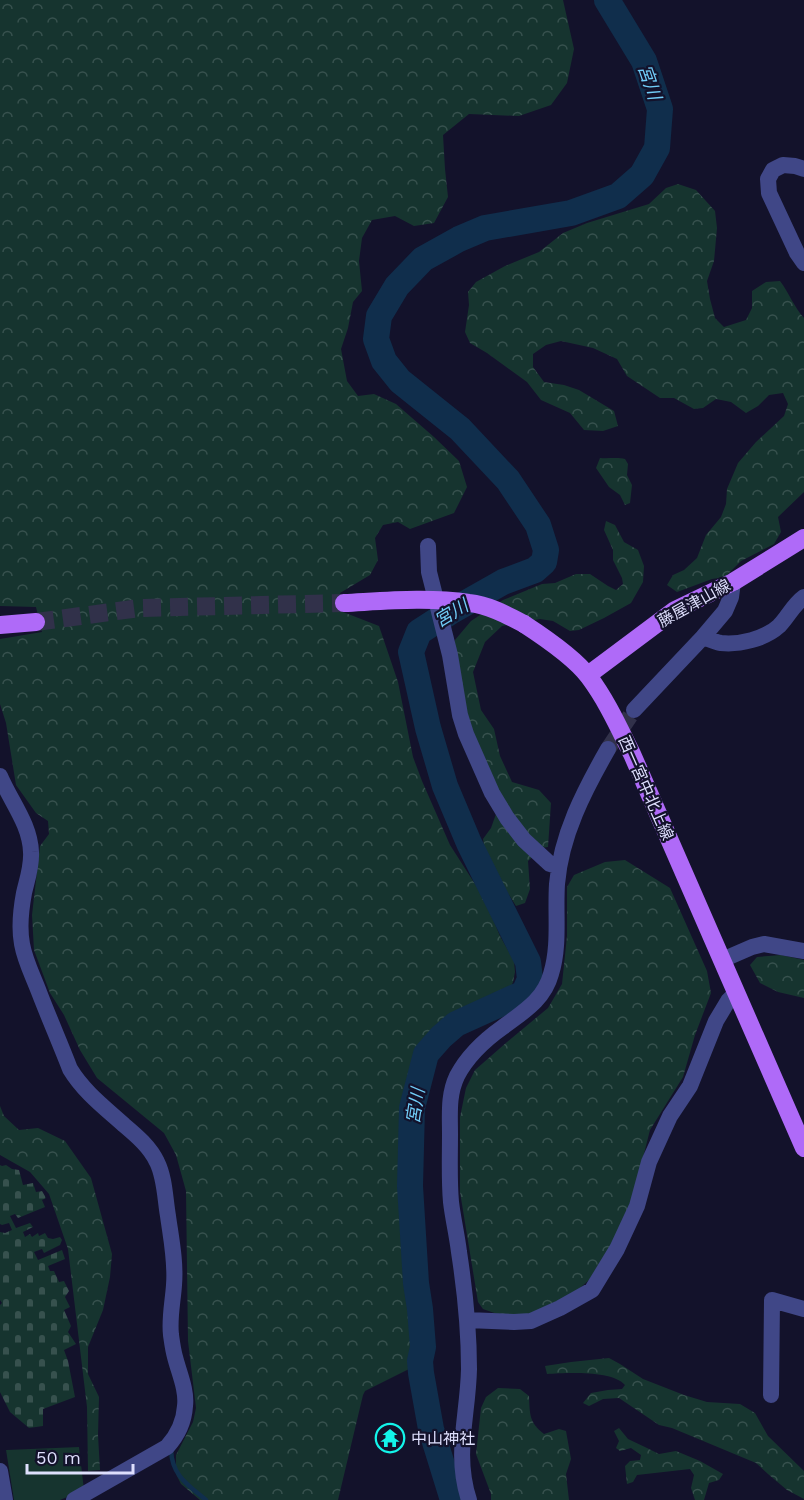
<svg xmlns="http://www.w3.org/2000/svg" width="804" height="1500" font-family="'Work Sans','Noto Sans JP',sans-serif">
<defs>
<pattern id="forest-crowns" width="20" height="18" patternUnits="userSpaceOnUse" patternTransform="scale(1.5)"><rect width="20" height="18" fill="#16342f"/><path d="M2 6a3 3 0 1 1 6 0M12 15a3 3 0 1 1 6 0" fill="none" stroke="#37514e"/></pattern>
<pattern id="cemetery-stones" width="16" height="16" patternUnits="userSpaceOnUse" patternTransform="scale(1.5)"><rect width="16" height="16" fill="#16342f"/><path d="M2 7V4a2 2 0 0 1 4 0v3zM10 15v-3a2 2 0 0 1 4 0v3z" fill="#37514e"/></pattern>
</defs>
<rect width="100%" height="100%" fill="#13122b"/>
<path fill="url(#forest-crowns)" d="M0,0h563l11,49 -7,34 -16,22 -32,11 -50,-2 -26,21 2,34 3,28 -14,26 -20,3 -19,-10 -23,4 -10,18 -3,23 3,30 -9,11 -5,26 -7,21 6,32 11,15 16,-2 22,10 38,33 25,24 8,26 -13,26 -44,16 -12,-7 -15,3 -8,13 3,22 -8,15 -30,18 3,19 36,14 19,56 15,75 9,24 28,64 34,53 16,38 14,25 1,11 -2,10 -3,7 -6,6 -62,29 -9,8 -7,12 -21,66 -1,12 5,138 8,87c0,7 -1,15 -6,21l-46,23 -2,4 -25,105h-138l-19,-16 -5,-10v-19l17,-33 3,-14 -8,-67 -2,-150 -10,-36 -12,-22 -67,-55 -17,-28 -16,-35 -14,-22 -16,-43 -2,-35 8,-69 9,-12 -1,-13 -12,-8 -20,-28 -10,-62 -6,-19v-65l42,-7 -6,-25 -36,-1z
M678,184l18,6 19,21 2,17 -3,33 -7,20 3,18 5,19 9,9 22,-7 6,-12v-17l14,-9 14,-1c9,12 14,26 24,37v174l-26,25 3,15 -7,12 -33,17 -16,16 -13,2 -35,13 -10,-7 6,-10 11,-5 13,-12 9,-23 15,-18 5,-13 1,-15 11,-26 18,-21 28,-26 4,-12 -5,-11 -14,2 -11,11 -12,7 -15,-11 -15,-3 -13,9 -9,1 -20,-11h-14l-33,-22 -10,-17 -24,-11 -32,-7 -15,4 -13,9v13l11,15 20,3 15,5 35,21 4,15 -15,5 -19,-1 -14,-17 -29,-13 -14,-18 -40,-29 -17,-10 -5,-11 4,-27 -1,-13 8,-10 29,-16 34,-14 24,-19 24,-10 62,-19 17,-16z
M600,458c8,1 17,-1 25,1l3,5 -1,11 5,10 -2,18 -5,2 -5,-10 -11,-8 -13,-19z
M606,521l9,4 9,17 14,8 6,16 -1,16 -12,21 -27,15 -25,12 -9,1 -17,-10 -13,-2 -38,7 -17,16 -12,30 8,38 13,19 6,27 12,26 27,8 12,13 -3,44 -7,1 -13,13 2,28 -5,14 -9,3 -30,-48 -3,-19 8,-11 10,-28 -30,-67 -17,-80 1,-13 16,-19 32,-21 39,-16 13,-1 21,-9h14l18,12 8,4 7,-6 -1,-6 -9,-18v-10l-9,-20z
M625,860l45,28 37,83 4,22 -16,42 -12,42 -33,53 -17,67 -17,41 -27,42 -18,16 -44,19 -24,1 -20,-7 -5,-7 -18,-110v-75l6,-29 9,-18 32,-28 41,-34 14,-24 5,-48v-49l7,-12 31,-13z
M781,955l23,5v38l-26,-6 -18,-9 -10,-18 7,-8z
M0,1106l4,10 15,14 19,-2 27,13 26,37 21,76 -2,23 -7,33 -15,37v27l11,23 -1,38 2,35 -12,1 -1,-64 -19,-158 -19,-55 -19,-22 -30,-17z
M609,1358l11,6 23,15 41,16 23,7 33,2 15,9 13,23 36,35v28l-17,-9 -19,-16 -12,-11 -84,-35 -13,-3 -40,-27 -16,1 -14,7 -6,-3 8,-10 17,-3 14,-1 3,-4c-13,-15 -59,-12 -78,-11l-2,-8 26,-4z
M498,1388l22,1 9,7c1,19 0,26 15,38l15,-5 7,2 5,28 -5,15 3,26h-78v-6l-15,-40 5,-46 5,-11z
M619,1428l9,11 19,9 12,6 17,-3 24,10 23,13 -4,6 -10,3 -5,17h-9l-4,-12 3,-13 -4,-6 -53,6 -4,7 -6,2 -2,-18 5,-5 10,-1 1,-5 -10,-7 -11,3 -4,-3 3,-7 -5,-10z"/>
<path fill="url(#cemetery-stones)" d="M0,1165l2,1 4,-1 6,4 7,1 4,15 10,-2 3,9 6,-1 4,7 -4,2 3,7 -27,11 -3,-4 -5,2 6,12 14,-5 3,4 -10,5 2,5 5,-3 2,3 6,-4 1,3 6,-3 3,5 5,1 7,-2 2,3 -2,5 -16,8 -2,-4 -8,3 4,8 24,-10 3,9 -17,7 2,5h4l5,11 5,-1 5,10 -4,6 5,10 -6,3 7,16 -3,6 8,12 -12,6 4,11 7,36 -32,12v17l-14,2 -19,-16 -10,-20v-87l2,-2 -2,-3v-68l5,1 7,-3 -3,-7 -7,2 -2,-1z"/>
<path fill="#16342f" d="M79,1447l5,43 -24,10h-46l-8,-50z"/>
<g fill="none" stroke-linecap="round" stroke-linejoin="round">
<path stroke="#102e4c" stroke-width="4.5" d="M171,1450c1,26 17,35 35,50"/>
<path stroke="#102e4c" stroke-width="26" d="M453,1500l-22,-71 -10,-56 -1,-12 3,-14 -3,-38 -4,-26 -6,-97 2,-78 14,-54 15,-17 15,-13 68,-31 6,-14 -2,-17 -59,-119 -24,-57 -17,-58 -17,-76 8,-20 31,-20 53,-30 32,-12 9,-8 2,-12 -8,-25 -30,-45 -48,-51 -60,-48 -16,-20 -8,-22 3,-23 18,-30 26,-27 36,-20 26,-11 86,-15 47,-17 24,-21 15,-27 3,-39 -16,-48 -37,-61"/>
<path stroke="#31314a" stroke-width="16" stroke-dasharray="16 8" stroke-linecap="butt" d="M608,749l26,-39"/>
<path stroke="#31314a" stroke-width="18" stroke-dasharray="18 9" stroke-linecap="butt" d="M36,622l104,-14 204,-5"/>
<path stroke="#404787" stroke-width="16" d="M804,169l-9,-3 -12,-1 -10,5 -5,9 1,14 28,60 7,10
M428,546l1,26 21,83 10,60 6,19 26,59 15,25 17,22 26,24 9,3
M703,637c6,2 12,5 18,6 18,2 44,-4 58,-17 9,-9 14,-21 25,-29
M634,710l69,-73 22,-26 6,-14 2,-15
M0,776c11,26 30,48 31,76 1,14 -4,28 -7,41 -3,16 -5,35 -2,51 3,17 11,32 17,48 10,26 21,51 31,77 14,23 34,38 54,56 13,11 26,22 33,37 8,16 8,37 11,54 3,22 8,46 6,69 -1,16 -5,33 -3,50 1,7 2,15 4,22 4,16 12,33 10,49 -1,17 -8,30 -18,41l-93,53
M722,960l30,-13 12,-3 40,7
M467,1320l47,2 17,-1 29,-13 32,-18 25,-41 20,-43 12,-44 21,-46 20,-30 26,-65 12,-20 8,-8
M771,1395l1,-95 32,9
M0,1471l5,29
M469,1500c-15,-46 -1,-84 0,-131 0,-39 -4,-78 -10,-117 -2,-17 -6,-33 -8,-50 -2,-22 -1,-45 -1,-68 0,-20 -2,-39 7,-58 10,-19 29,-37 46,-49 20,-15 41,-27 48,-53 9,-29 4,-60 6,-90 4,-49 27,-93 51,-135"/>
<path stroke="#af6af8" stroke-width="18" d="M524,624c20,13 51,34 65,53 18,24 30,51 43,77l172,394
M0,625l36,-3
M588,675l87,-65 58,-28 71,-44"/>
<path stroke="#af6af8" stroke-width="18" d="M344,603c41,-2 84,-6 125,0 20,2 38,12 55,21"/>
</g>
<defs>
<g id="temple-ring" transform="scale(1.5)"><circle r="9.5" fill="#13122b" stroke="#13f4ea" stroke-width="1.5"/><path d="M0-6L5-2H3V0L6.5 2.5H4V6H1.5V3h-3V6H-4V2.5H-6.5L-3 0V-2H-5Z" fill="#13f4ea"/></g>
</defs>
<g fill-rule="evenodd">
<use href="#temple-ring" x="390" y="1438"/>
</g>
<g text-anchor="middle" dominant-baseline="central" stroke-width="4.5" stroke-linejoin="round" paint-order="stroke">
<g font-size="16" fill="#dedffd" stroke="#13122b">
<text transform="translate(694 603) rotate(-29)">藤屋津山線</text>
<text transform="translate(646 788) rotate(66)">西一宮中北上線</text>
</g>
<g font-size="16" fill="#dedffd" stroke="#13122b" text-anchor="start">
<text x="411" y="1438">中山神社</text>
</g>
<g font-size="18" font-style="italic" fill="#71cdf8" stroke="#13122b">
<text transform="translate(650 82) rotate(71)">宮川</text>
<text transform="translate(451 613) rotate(-31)">宮川</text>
<text transform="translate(415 1106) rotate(-81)">宮川</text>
</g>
</g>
<path d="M27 1464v9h106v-9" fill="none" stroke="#dedffd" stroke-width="3"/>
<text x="36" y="1464" font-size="18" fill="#dedffd" stroke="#13122b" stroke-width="4.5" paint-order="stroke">50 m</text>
</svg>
